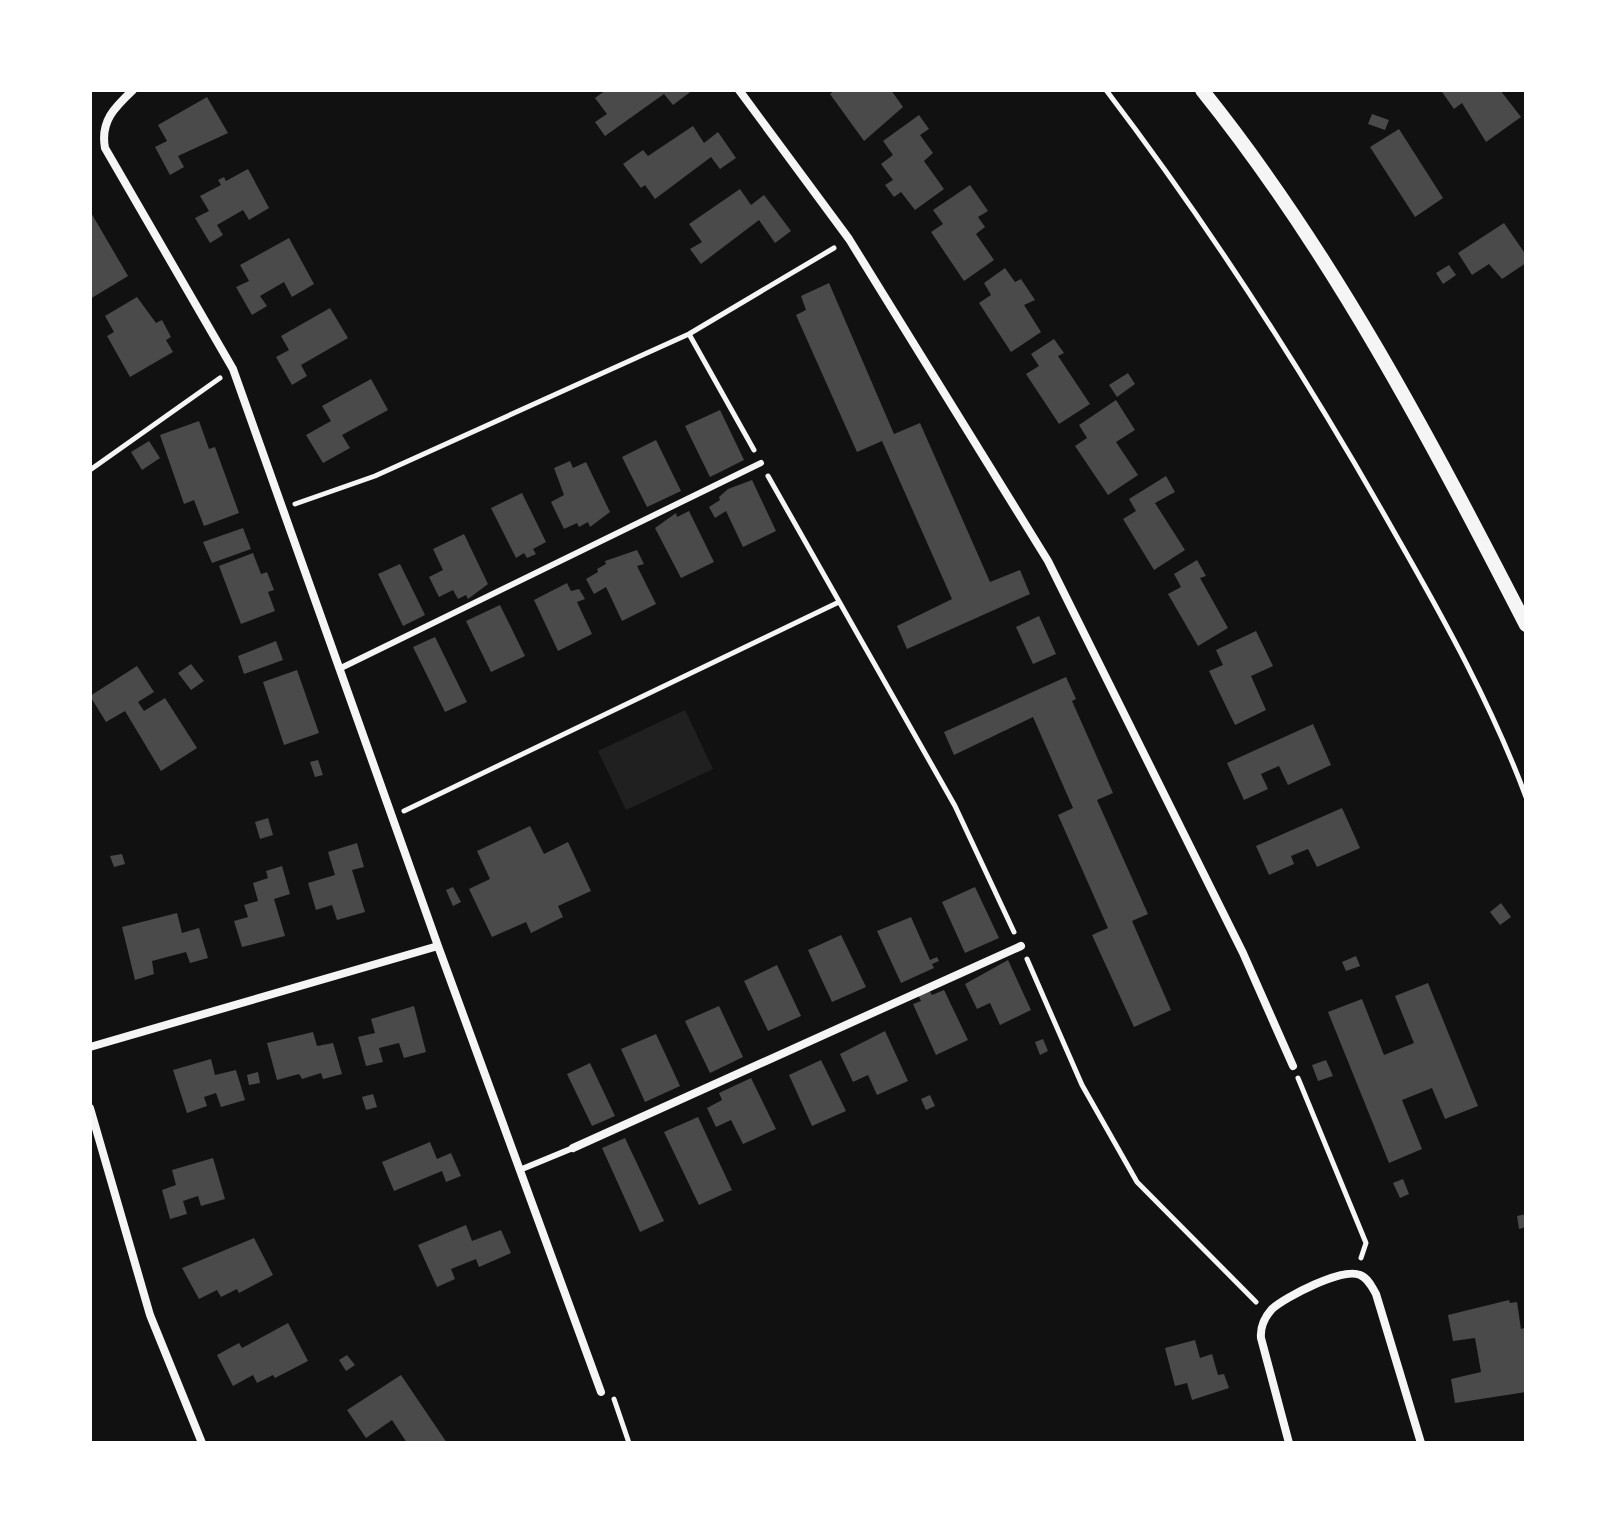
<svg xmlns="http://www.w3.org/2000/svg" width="1616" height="1533" font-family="Georgia,serif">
<rect width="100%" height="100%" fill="#111"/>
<path fill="#202020" d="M685,710l28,59 -87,41 -28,-59z"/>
<path fill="#4a4a4a" d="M606,90h87l-20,15 -9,-11 -59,42 -10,-14 12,-8 -12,-16z
M835,90h56l12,17 -39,34 -34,-47z
M1444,90h56l21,27 -35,25 -24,-39 -8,6 -12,-17z
M207,97l21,36 -50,23 6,11 -14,8 -15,-28 12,-6 -9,-16z
M1372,114l17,6 -4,10 -17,-6z
M919,115l10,14 -9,6 13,18 -9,8 20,28 -29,21 -14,-18 -7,5 -9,-12 8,-5 -12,-16 12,-9 -10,-14z
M693,126l11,17 14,-11 18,26 -16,11 -9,-12 -56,42 -10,-14 -4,3 -18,-24 20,-14 5,6z
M1399,129l44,69 -28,19 -45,-70z
M248,169l21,39 -20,12 -6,-10 -26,15 6,10 -13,8 -15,-25 14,-7 -9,-15 21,-11 -3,-5 6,-3 2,4z
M970,185l18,26 -10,6 7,10 -9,7 18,26 -30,21 -33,-49 12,-8 -10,-14z
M740,189l11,16 13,-10 27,36 -16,12 -16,-23 -58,44 -11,-15 12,-7 -13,-18z
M90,211l38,65 -38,23z
M1504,223l22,32v8l-24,16 -13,-15 -17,11 -14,-22z
M289,238l25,46 -22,13 -8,-15 -24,14 7,10 -15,9 -16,-28 13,-6 -9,-16z
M1449,265l7,10 -13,9 -7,-11z
M1005,268l10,14 6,-3 14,21 -11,5 17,27 -30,20 -32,-49 12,-8 -7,-12z
M829,283l65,151 26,-11 70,159 30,-12 10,24 -123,55 -10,-23 55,-27 -70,-158 -25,11 -61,-137 10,-5 -5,-14z
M137,297l19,26 6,-3 9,17 -5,3 7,12 -43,25 -23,-41 7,-4 -9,-16z
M330,308l18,30 -47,27 6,11 -15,9 -16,-28 13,-7 -8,-14z
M1054,339l10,14 -6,3 32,48 -31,20 -33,-50 13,-8 -8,-12z
M1128,373l7,11 -18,13 -8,-12z
M371,379l17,31 -46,25 8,13 -27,15 -17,-28 25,-14 -9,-15z
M1116,400l19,30 -19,12 22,33 -30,20 -33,-49 12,-8 -8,-13z
M720,410l24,50 -34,17 -25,-51z
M199,421l10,28 6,-2 24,66 -35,13 -10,-26 -10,4 -24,-69z
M656,440l25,51 -34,16 -25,-50z
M149,441l11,17 -18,12 -11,-18z
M570,461l3,7 13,-6 24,50 -20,15 -2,-5 -9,5 -2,-4 -13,6 -13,-27 13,-7 -10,-27z
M1166,476l9,16 -20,11 30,47 -31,20 -31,-51 13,-8 -7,-12z
M752,480l24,51 -33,16 -17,-36 -11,7 -6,-11 11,-7 -1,-3 9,-8z
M522,493l24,49 -13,7 3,5 -9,4 -3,-5 -8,5 -25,-50z
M689,511l25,51 -33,16 -26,-50 21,-15 1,4z
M243,528l8,21 -39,14 -9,-21z
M464,534l24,50 -20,15 -2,-4 -8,4 -5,-9 -14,7 -10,-20 14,-7 -10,-21z
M637,550l7,14 -7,2 19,38 -34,17 -16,-34 -12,7 -8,-15 12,-7 -1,-3 9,-5 -1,-3z
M253,553l8,21 6,-2 7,18 -6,2 7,19 -34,13 -22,-58z
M1197,560l9,16 -6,2 28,50 -30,18 -30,-52 13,-7 -7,-13z
M400,564l25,51 -22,11 -25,-52z
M567,583l4,8 8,-2 6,10 -8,3 15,32 -34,17 -24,-51z
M500,605l25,51 -34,16 -25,-51z
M1039,616l17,38 -23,10 -17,-37z
M1256,631l17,35 -22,10 15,34 -31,15 -26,-54 14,-6 -7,-15z
M435,637l32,65 -22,10 -32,-65z
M276,641l7,19 -39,14 -6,-18z
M191,664l13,17 -13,9 -13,-17z
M137,666l17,26 -16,10 6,9 21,-13 32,50 -36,23 -36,-60 -19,11 -16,-26z
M297,670l22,63 -35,12 -21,-63z
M1066,677l10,22 -4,2 41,92 -16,7 51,114 -16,7 39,89 -37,17 -42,-92 16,-7 -50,-113 15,-7 -40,-91 -79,38 -10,-23z
M1313,724l18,41 -43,20 -9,-19 -18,8 7,15 -24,11 -17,-37z
M318,760l5,15 -8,2 -5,-15z
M1342,808l18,40 -43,19 -9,-18 -17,7 3,8 -25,11 -13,-29z
M268,818l5,17 -13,4 -5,-17z
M530,826l14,28 24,-12 23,49 -33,15 5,11 -32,16 -5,-11 -34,15 -23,-48 21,-10 -13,-28z
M357,843l7,24 -12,3 13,42 -28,8 -5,-15 -16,5 -8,-27 27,-8 -7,-23z
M122,854l3,10 -11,3 -4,-11z
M282,866l8,28 -16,5 11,37 -43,11 -8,-26 14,-4 -4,-12 14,-4 -5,-18 15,-5 -2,-7z
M453,887l8,15 -8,4 -7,-16z
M975,887l24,51 -34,15 -23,-51z
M1501,903l10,14 -11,8 -10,-13z
M177,913l5,20 17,-5 9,30 -18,5 -4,-11 -34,9 2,13 -19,6 -13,-53z
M911,917l19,43 7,-3 2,4 -7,3 2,4 -33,15 -24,-52z
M841,935l25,52 -34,15 -24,-52z
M1356,956l4,10 -14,5 -4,-9z
M1008,960l23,50 -31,15 -10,-22 -13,6 -12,-25z
M777,965l24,51 -33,15 -24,-50z
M1428,983l50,123 -33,13 -13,-31 -30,12 20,49 -33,14 -61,-151 34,-13 22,56 30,-12 -19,-47z
M929,990l3,5 12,-5 24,50 -32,15 -23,-51 8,-3 -3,-6z
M414,1006l12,46 -22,6 -5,-15 -20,5 4,14 -17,4 -8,-29 17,-4 -4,-14z
M719,1006l24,51 -33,16 -25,-52z
M885,1031l23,50 -31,14 -9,-20 -15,7 -13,-28z
M313,1032l4,14 16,-3 9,31 -19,5 -2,-6 -19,6 -3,-5 -22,6 -10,-37z
M656,1034l24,52 -35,16 -24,-53z
M1043,1039l5,12 -8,4 -5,-13z
M211,1059l4,16 21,-5 9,30 -24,7 -5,-14 -12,4 3,9 -20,7 -14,-43z
M821,1060l25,51 -34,15 -23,-51z
M1326,1060l7,16 -15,5 -6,-16z
M590,1063l25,53 -23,10 -25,-52z
M258,1072l2,11 -11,2 -2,-10z
M751,1078l25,51 -33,15 -12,-24 -15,7 -9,-19 15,-8 -3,-7z
M373,1094l4,13 -11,3 -4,-13z
M930,1095l5,11 -9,4 -5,-11z
M698,1117l34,73 -33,15 -35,-73z
M625,1138l39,83 -24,11 -38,-84z
M430,1142l7,17 14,-6 10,23 -15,6 -4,-11 -48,20 -12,-29z
M213,1158l12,41 -24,7 -3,-10 -15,5 4,13 -17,5 -8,-29 14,-5 -4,-15z
M1403,1179l6,15 -9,4 -7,-15z
M1526,1214v13l-7,2 -2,-13z
M466,1225l6,16 29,-11 10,23 -32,14 -3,-8 -25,10 4,10 -18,8 -19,-42z
M254,1238l19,37 -34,18 -2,-4 -16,8 -4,-7 -18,9 -17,-31z
M1509,1300l1,3 7,-1 4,27 3,-1 2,64 -71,11 -4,-24 30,-7 -6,-34 -22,3 -5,-26z
M288,1323l20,38 -33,17 -2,-3 -16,8 -4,-8 -20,11 -16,-31 22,-12 3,5z
M1195,1340l5,18 12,-4 6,21 6,-1 5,14 -37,12 -5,-17 -12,3 -10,-38z
M347,1355l8,10 -9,6 -7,-11z
M401,1375l46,68h-40l-15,-23 -26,18 -19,-28z"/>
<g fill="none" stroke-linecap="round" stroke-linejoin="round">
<path stroke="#f5f5f5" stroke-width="5" d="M1106,90c108,142 203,291 291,447 48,84 95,169 129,260
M689,334l65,116
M90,470l130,-92
M768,476l187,330 59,126
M295,504l80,-28 314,-142 145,-86
M404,811l435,-209
M1027,959l55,126 55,97 119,120
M1298,1078l68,165 -5,15
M614,1399l15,44"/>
<path stroke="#f5f5f5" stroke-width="6" d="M341,668l420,-205
M522,1169l51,-21"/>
<path stroke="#f5f5f5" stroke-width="8" d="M133,90c-18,17 -33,31 -28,58l128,221 205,577 163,446
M739,90l110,149 199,322 195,392 50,113
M90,1047l348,-101
M90,1108l60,207 52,128
M573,1148l448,-202
M1289,1443l-28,-105c-1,-11 3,-20 11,-29 13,-12 71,-42 88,-34 8,3 12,12 16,19l45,149"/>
<path stroke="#f5f5f5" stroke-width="14" d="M1202,90c131,163 228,349 324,535"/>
</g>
<rect width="1616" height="1533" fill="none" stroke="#ffffff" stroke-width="184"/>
</svg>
